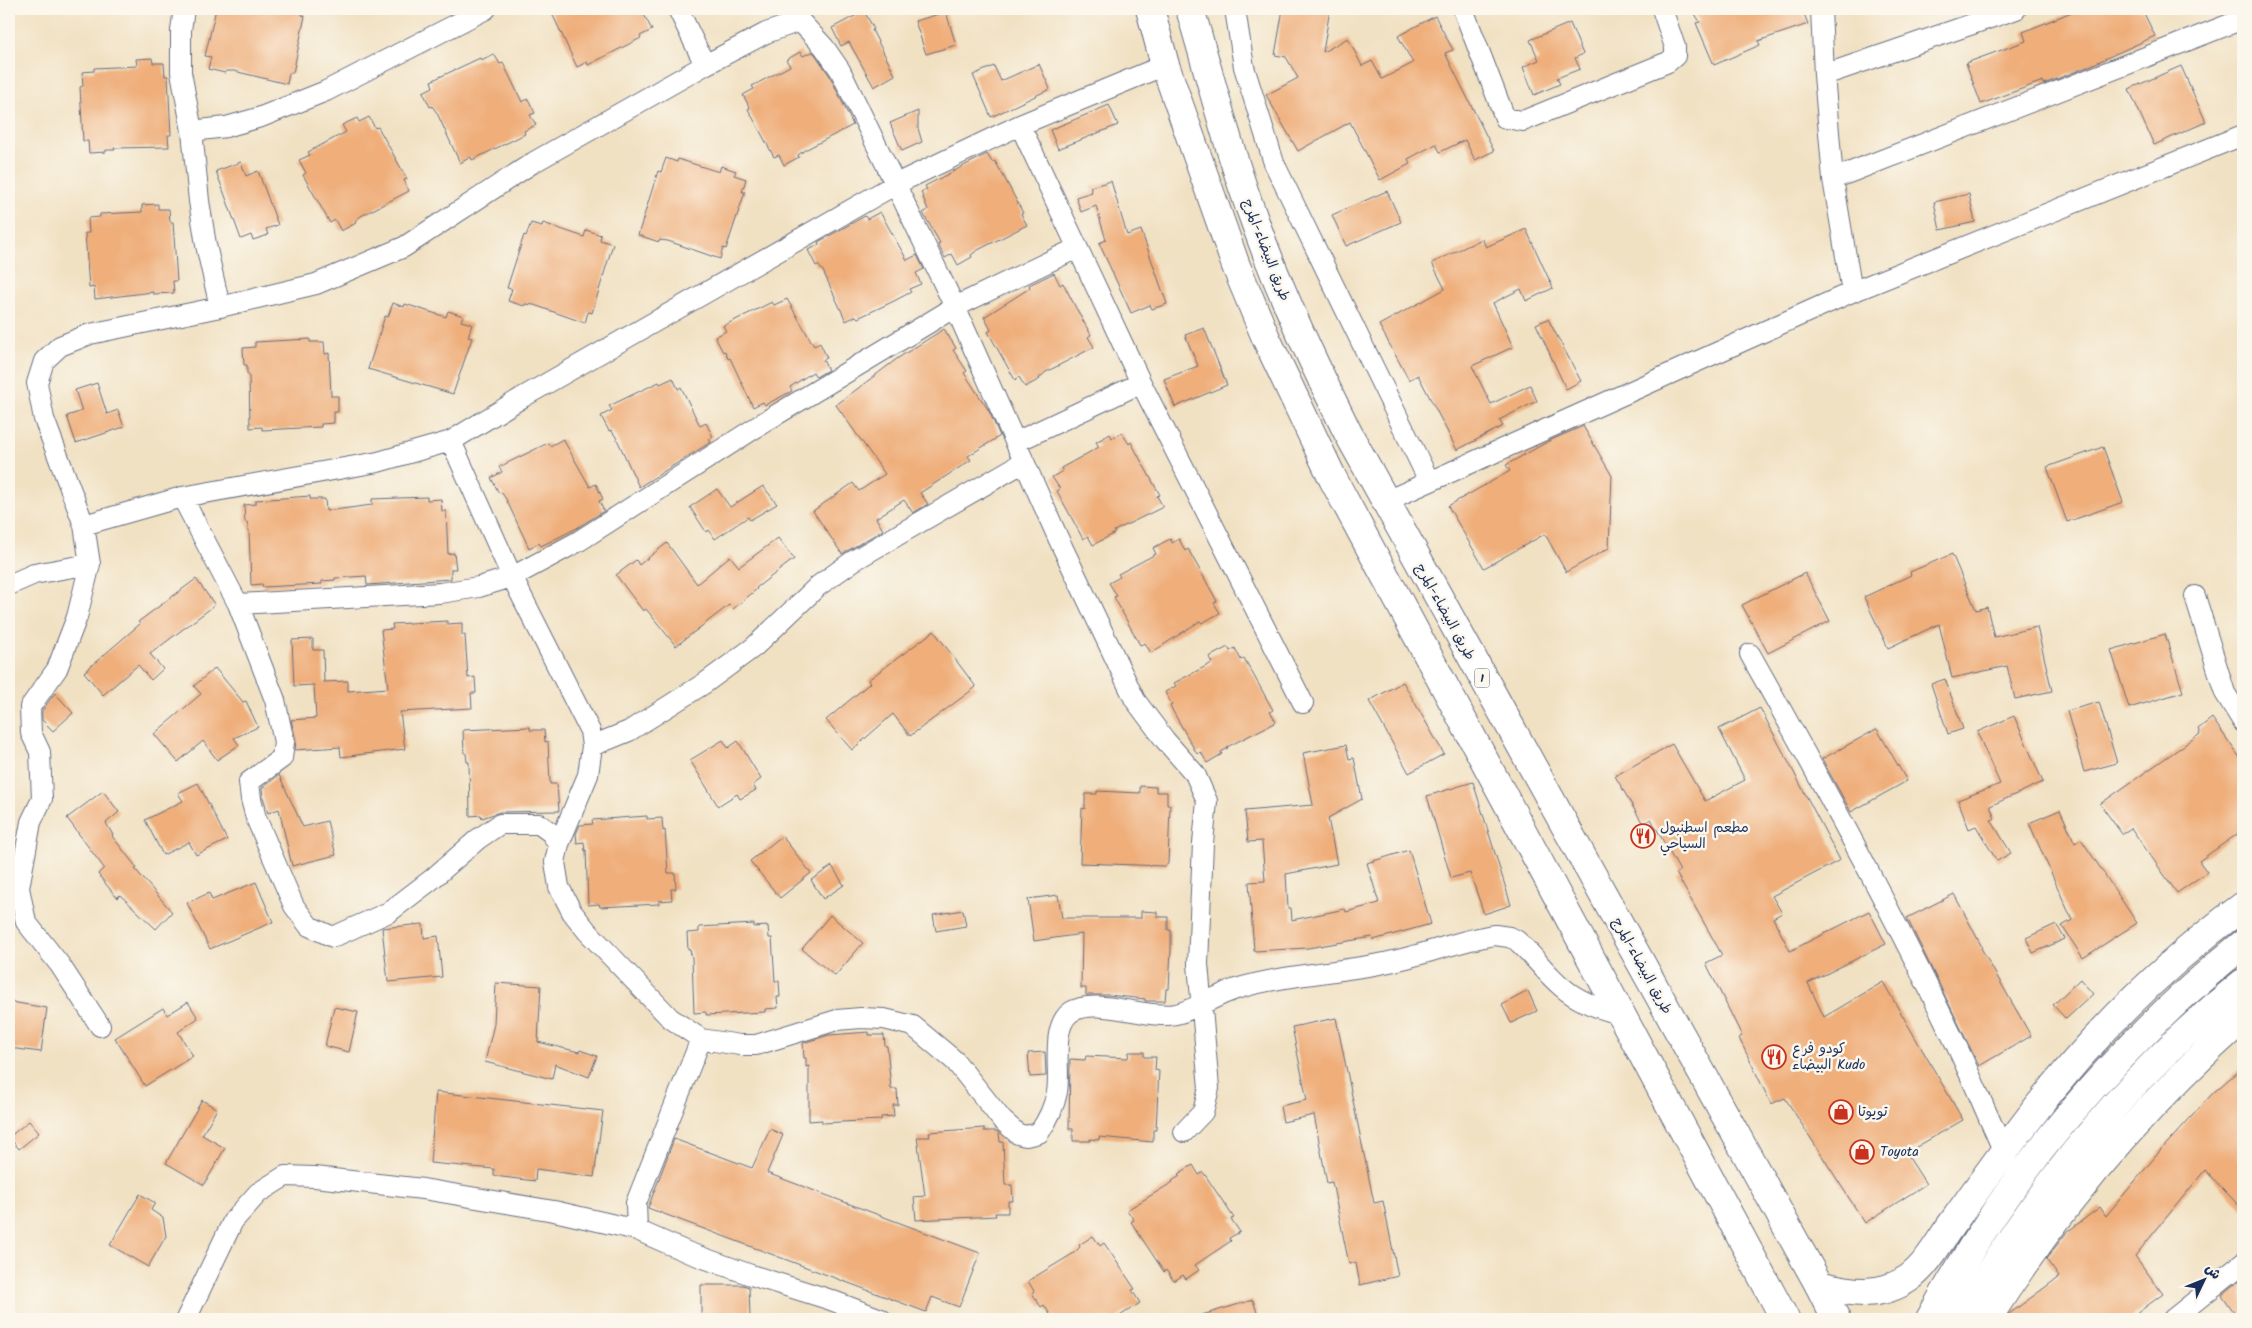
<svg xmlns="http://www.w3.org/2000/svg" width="2252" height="1328" font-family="Kalam,'Playpen Sans Arabic',sans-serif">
<rect width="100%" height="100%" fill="#fbf7ec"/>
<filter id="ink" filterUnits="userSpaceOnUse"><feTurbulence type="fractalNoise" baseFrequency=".02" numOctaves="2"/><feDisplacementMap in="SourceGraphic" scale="10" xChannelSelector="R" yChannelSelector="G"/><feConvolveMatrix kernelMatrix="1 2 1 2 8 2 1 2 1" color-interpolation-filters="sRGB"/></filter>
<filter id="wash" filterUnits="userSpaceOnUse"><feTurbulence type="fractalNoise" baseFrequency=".0096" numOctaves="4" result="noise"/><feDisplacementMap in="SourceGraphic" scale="20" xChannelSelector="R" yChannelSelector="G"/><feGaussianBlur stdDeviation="1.12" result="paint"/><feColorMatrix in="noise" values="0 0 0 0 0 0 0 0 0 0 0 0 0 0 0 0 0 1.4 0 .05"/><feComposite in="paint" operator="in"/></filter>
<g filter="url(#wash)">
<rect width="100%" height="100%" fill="#f1e1c3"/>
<g id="blocks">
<path fill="#efae7a" d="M216,9h87l-1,6 3,1 -12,57h-4l-2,11 -53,-13h-8l-1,2 -17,-4 3,-12 -6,-1z
M550,9h91l11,21 -12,6 1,2 -53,27 -1,-3 -10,5z
M1283,9h47l-7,43 25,-14 14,28 10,-5 10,18 31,-16 -15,-27 37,-20 18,34 -8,3 49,98 -19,9 -10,-20 -25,12 -4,-8 -28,15 2,5 -30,16 -30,-58 -52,29 -32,-56 32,-17 -12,-21 -11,-2z
M1692,9h110l6,15 -50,17 2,4 -46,20 -18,-42 4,-1z
M2079,9h63l13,27 -68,31 -43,17 -1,-3 -62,23 -15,-41 60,-22 -3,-9z
M864,11l10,18 -2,1 23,45 -21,12 -25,-45 -8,4 -9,-18z
M946,12l10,33 -30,9 -11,-33z
M1570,23l13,31 -8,4 5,11 -23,9 3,6 -26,11 -11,-28 16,-7 -9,-20z
M800,52l3,4 9,-4 3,2 15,22 23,49 -48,25 -7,5 1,2 -15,8 -5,-10 -5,2 -26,-48 2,-1 -7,-13 11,-6 -2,-3 38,-20 -4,-6z
M494,54l6,10 3,-1 19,39 6,-3 7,14 -5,2 6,10 -12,6 1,3 -16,8 -37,18 -1,-3 -11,6 -23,-50 -5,-7 -2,1 -7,-15 10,-5 -2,-6 49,-23 1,2z
M152,58l1,5h11l1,13h3l3,59h-3l1,12 -55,1 1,2h-9v2l-17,1 -1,-12h-5l-3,-54 3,-1 -1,-14 12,-1v-3l43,-2 -1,-7z
M1039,64l11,25 -59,28 -18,-42 21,-9 7,15z
M2181,66l25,56 -52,23 -25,-56z
M1109,105l9,20 -60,24 -8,-19z
M918,111v17l4,14 -20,9 -12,-28z
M369,117l6,11 3,-1 9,16 20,36 -3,1 5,11 -48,25 -6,5 1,2 -15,8 -6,-11 -5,3 -27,-48 3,-2 -7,-13 11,-5 -2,-3 38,-20 -4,-7 15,-7 2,4z
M987,154l5,8 3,-1 9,16 19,36 -2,1 6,11 -49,25 -7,5 1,2 -14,8 -6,-11 -7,4 -7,-14 2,-1 -17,-30 5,-3 -7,-18 6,-3 -2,-3z
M666,158l11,4 1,-3 41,13 2,-6 15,5 -2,4 12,4 -4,13h3l-19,57 -3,-1 -3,11 -52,-18 -8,-1 -1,2 -21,-7 20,-64 3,1z
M241,162l5,14 12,-5 20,54 -12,4 2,6 -15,5 -2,-5 -10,4 -25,-68z
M1111,181l16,54 14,-5 26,74 -15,5 -2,-4 -19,8 -32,-70 7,-3 -10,-34 -15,6 -5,-15 16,-5 -2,-5z
M1387,191l14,31 -55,24 -14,-31z
M1969,194l6,28 -35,8 -6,-28z
M158,204v5h11l1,13h3l4,59h-4l1,12 -21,1v-2l-58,7 -1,-12 -5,1 -4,-55h4l-1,-15 12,-1v-3l42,-2v-7z
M880,212l27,48 10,-5 7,14 -8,4 5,11 -12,5 2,3 -17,9 -36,17 -2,-2 -10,5 -23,-50 -5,-6 -2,1 -8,-16 11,-5 -1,-3 38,-21 9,-5 2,3z
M531,223l11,3 1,-3 41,14 2,-7 15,5 -1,5 13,4 -21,69 -4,-1 -3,11 -51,-18 -9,-1 -1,2 -16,-5 4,-12 -5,-1 17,-53 2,1z
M1526,229l27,59 -27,13 -5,-12 -28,14 20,44 -41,19 19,38 39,-19 7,16 -38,19 4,6 -46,24 -39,-75 -9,5 -30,-55 66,-36 -13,-26 50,-24 4,8z
M1054,273l6,12 3,-2 13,25 15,27 -3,2 6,10 -48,25 -7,6 1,1 -15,8 -6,-10 -4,3 -27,-48 3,-2 -7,-13 46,-29 -1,-3z
M787,299l27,47 6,-3 7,15 -4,2 5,10 -12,7 -3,-5 -23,15 2,4 -27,14 -2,-3 -10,5 -23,-49 -2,1 -3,-8 -2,1 -8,-15 11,-6 -3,-5 49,-24 2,3z
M393,303l11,4 1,-3 41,13 2,-6 15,5 -2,5 11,3 -4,13 4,1 -19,56 -85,-25 17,-53 3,1z
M1548,319l33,62 -15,8 -30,-65z
M1204,328l23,57 -52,22 -11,-28 34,-13 -13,-31z
M944,329l12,19 -3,2 14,21 -3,2 25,38 11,25 -32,20 3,4 -51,33 8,11 -15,9 -9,-13 -28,18 7,12 -41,24 -29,-43 40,-28 6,8 26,-17 -49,-69 62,-47z
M310,339v3h14l1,12 4,-1 2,43h7v16h-4v11l-13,1v3l-59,3v-3l-12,1 -1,-54h-2v-9h-3l-1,-17 12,-1v-5z
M673,378l5,11 3,-2 19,39 6,-3 7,14 -4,2 2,3 -72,45 -23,-50 -5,-7 -2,1 -8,-15 11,-6 -3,-4 50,-24 1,2z
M97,383l10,31 11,-4 6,17 -48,16 -9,-27 15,-5 -7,-21z
M1583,426l29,50 -3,72 -43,24 -21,-38 -61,34 -36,-62 62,-35 -4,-6 43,-24z
M1122,433l7,11 2,-2 9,17 20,36 -3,1 6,11 -49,24 1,2 -22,12 -5,-9 -5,3 -26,-48 3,-2 -8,-12 11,-6 -2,-3 38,-21 -3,-5 14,-8 2,4z
M563,439l27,48 6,-3 7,15 -4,2 5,10 -27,17 -36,18 -2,-3 -10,5 -23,-49 -5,-7 -2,1 -8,-15 11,-6 -3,-5 49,-24 2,3z
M2103,447l20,55 -56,20 -20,-55z
M763,486l14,18 -27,16 -2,-3 -33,22 -6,-9 -3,2 -16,-25 27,-18 13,18z
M310,496v3h15l1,12 46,-6v-6l55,-2v3l14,-1 1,12h4l2,43 6,-1 2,16h-5v10l-84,6 -1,-9 -31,2v2l-13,1v3l-59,3 -1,-3 -11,1 -2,-54 -2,-9h-2l-1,-17 12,-1v-4z
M778,538l16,21 -38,29 1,1 -24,20 -4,-4 -53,41 -30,-37 -3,2 -27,-36 20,-15 3,5 28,-22 30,41 33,-28 9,11z
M1170,539l2,4 7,-4 6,12 3,-2 29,52 -3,2 6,10 -18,10 -2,-2 -49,32 -6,-10 -5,2 -26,-48 3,-1 -8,-13 11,-6 -2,-3 38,-20 -3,-6z
M1952,554l24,56 11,-3 7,30 43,-10 15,64 -37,8 -8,-33 -55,12 -13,-54 -51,24 -24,-51 47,-22 -1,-3z
M1805,573l25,48 -62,32 -26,-48z
M196,579l19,26 -65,49 13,15 -12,11 -13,-15 -35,30 -19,-23 56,-48 -2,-2z
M447,621v3l15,-1v12h3l3,43 7,-1 1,16h-5l1,15 -72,4 5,37 -64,8 -1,-10 -45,3 1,-10 -5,-20 25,-2 -2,-33 -20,1 -2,-46 21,-1v11h10l1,32 24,-1v10l40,-3 -7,-58 12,-1 -1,-5z
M934,631l42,56 -66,49 -17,-22 -41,36 -26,-30 44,-37 -2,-3z
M2165,634l18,58 -54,16 -18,-58z
M1228,647l2,4 5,-3 6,12 3,-2 29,52 -3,2 6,10 -49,25 1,1 -7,4 1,2 -15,9 -6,-11 -4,2 -27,-48 2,-1 -7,-13 11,-6 -2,-3 38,-20 -3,-6z
M215,668l28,34 3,-1 12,26 -24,11 5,7 -22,15 -14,-19 -25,21 -24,-28 47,-40 -7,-8z
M1945,679l18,50 -15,5 -17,-50z
M1403,682l41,72 -35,19 -40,-72z
M55,693l18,20 -20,18 -11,-11v-9z
M2099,702l18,61 -33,9 -17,-61z
M1760,708l80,152 -68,36 10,17 -9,5 17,33 79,-40 17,33 -78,39 16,34 59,-35 80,138 -57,33 20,31 -61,39 -80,-125 -14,6 -32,-66 3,-2 -36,-73 16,-8 -46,-82 4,-2 -29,-52 -8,5 -28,-48 57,-32 33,57 40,-21 -26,-51z
M2014,716l29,66 -53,24 5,13 -4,1 20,33 -14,8 -21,-35 -7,3 -11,-29 42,-16 -23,-52z
M2212,718l31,44v68l-44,31 8,11 -30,21 -46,-65 -9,6 -22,-30 100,-70 -2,-5z
M530,727v3h14l1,12 3,-1 2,43h7l2,27 -59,1 -18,6 -1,-3 -11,1 -1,-54h-2l-1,-9h-2l-1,-23z
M1877,729l30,52 -56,31 -29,-53z
M723,740l5,8 10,-7 23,38 -8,6 3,5 -16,9 -3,-5 -19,12 -28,-46z
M1346,745l3,14 5,-1 8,41 -34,19 9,46 -51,10 2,34h3l1,12 53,-11 1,3 33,-9 -12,-40 42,-13 22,74 -58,16 -1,-3 -64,11 -54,3 -5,-69 16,-1 -3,-40 -14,1 -3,-31 68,-6 -10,-52z
M279,775l24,52 24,-6 9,34 -44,11 -13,-57 -11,4 -5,-16 -1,-9z
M1473,782l38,123 -27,9 -14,-41 -19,5 -24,-82z
M198,783l29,57 -31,15 -7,-13 -26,13 -18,-35 38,-19 -5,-8z
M1140,786l16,1v5h11v13h3l-2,59 -3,2 -85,-3 2,-55 3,1v-15h12v-3l43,2z
M103,791l16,21 -13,11 7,12 -1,1 25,32 -2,1 37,43 -16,17 -36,-34 -3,3 -19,-24 6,-6 -37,-50z
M2060,810l15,33 6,-4 56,84 -54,35 -21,-32 10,-6 -43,-97z
M647,816v3l15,-1 1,13 2,-1 3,43h7l1,16h-5l1,11 -13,1v3l-19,1 -40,2 -1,-3 -11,1 -2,-55 -1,1 -1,-9 -7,1 -1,-9 4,-9 13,-1 -1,-4z
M782,836l29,37 -31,25 -30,-37z
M832,866l12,19 -21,14 -12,-19z
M256,882l17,40 -63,27 -23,-46 22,-10 3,7z
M1954,894l28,53 -1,1 50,88 -52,30 -72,-148z
M1058,895l4,23h79v-7l16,1v5h11v13h3v19l-2,40h-3l-1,12h-20v-2l-37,-4h-22v-7h-5l1,-54 -48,7 -6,-42z
M963,910l3,16 -30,5 -3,-16z
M830,915l33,28 -28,33 -33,-27z
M423,924l1,14 14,-2 4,41 -54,5 -6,-54z
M754,924v3l14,-1 1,12h3l3,43h4l1,16h-3l1,11 -13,1v3l-59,3v-3l-12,1 -2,-55 -2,-8h-2l-1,-17 12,-1v-5z
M2056,924l9,15 -32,14 -7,-15z
M2080,979l13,15 -27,25 -13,-14z
M496,983l45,3 -3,56 41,10 1,-2 17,6 -8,21 -34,-13 -3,15 -67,-17 9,-38z
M1528,991l9,20 -26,12 -9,-18z
M11,1002l36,6 -6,44 -32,-4z
M188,1002l10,16 -20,14 15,24 -48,30 -30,-48 48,-30 4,7z
M334,1007l24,5 -9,40 -24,-6z
M1336,1018l38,185 9,-2 15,75 -38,9 -4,-22 -7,1 -17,-82 -5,1 -13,-68 -31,7 -3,-16 27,-6 -15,-73z
M869,1032v3h15l1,11h2l4,43h6l1,16h-5l1,11 -13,1v3l-59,3v-3l-13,1v-55l-3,1v-9h-2l-1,-15 26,-8z
M1045,1052l1,24 -16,1 -2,-24z
M1129,1052h15v5h12l-1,13 4,1 -1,18 -2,41h-3v12l-54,-5v3l-9,-1v2h-17v-12h-4l1,-70 15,1 1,-4 42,2z
M2243,1067v143l-38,-40 -70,86 28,38 -34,25h-123l3,-5 50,-37 -13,-18 21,-27 33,-25 6,9 54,-65 53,-58z
M436,1092l167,19 -9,66 -58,-8 -1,12 -41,-5v-7l-64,-6z
M202,1100l15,9 -15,26 23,13 -21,37 -38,-22z
M29,1121l10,12 -20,16 -10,-12z
M984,1128v3h12l3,2 1,9h3l2,43h7l1,16h-5v12h-13l1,3 -80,4 -2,-23 11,-1 -8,-59h13l-1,-5z
M770,1129l13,6 -16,38 213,80 -21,54 -27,-10 -6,15 -278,-104 26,-69 78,29z
M1193,1165l6,10 4,-3 31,46 -3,1 9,13 -11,6 2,3 -36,24 4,5 -13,9 -3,-4 -9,6 -8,-11 -2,2 -33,-50 3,-2 -7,-10 46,-28 -1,-1 8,-5 -2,-2z
M140,1194l15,9 -4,7 12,8 3,18 -18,31 -38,-22z
M1093,1236l7,10 4,-3 31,46 -3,1 8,13 -25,16h-62l-9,-14 -3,2 -9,-14 2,-2 -6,-10 46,-28 6,-6 -1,-2z
M2243,1278v41h-4l-17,-24z
M701,1285h42l6,2 1,32h-49z
M1253,1300l6,19h-56l-1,-4z"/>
</g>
</g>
<g filter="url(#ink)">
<use href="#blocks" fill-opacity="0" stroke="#666d81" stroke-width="1"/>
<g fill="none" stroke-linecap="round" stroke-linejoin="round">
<g stroke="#666d81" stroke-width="22">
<path id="street" d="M184,9l-3,21v42l11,59 7,70 7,44 14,62
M678,9l27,56
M1235,9l9,58 30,96 155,318
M1463,9l42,109 18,3 145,-59 7,-6v-9l-13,-38
M1821,9l3,66 9,104 19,113
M1824,75l192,-66
M1020,125l121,258 162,320
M192,131l34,-4 35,-10 65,-26 160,-82
M1833,179l410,-160
M451,441l61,136 78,154 2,15 -4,29 -29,69 -4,18 4,25 13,25 15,19 83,87 31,21 39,6h16l81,-25 24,-2 23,1 29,7 42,35 47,59 16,14 8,2 13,-3c9,-13 15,-25 18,-41 4,-22 -7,-65 14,-80 25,-16 77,8 105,2 18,-4 41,-19 60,-25 49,-15 102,-16 153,-27 36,-7 70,-22 106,-27l14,2 7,3c17,14 29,33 46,47 17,15 37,22 59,27
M1016,442l125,-59
M182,497l56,107 37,96 9,42 -2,16 -33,24 2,17 5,19 38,88 15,20 24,11 56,-25 42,-32 47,-41 22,-15h39l11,8 9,12
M1384,502l468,-210 391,-157
M84,525l98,-28 196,-35 73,-21 72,-44 373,-213 124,-59 145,-60
M9,585l25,-11 56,-10
M2195,596l30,97 18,29
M238,604l202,-11 39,-6 33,-10 67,-36 187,-120 189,-114 122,-59
M1750,654c70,124 138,249 200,378 19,39 36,80 54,120
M592,746l37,-15 76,-48 49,-36 64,-61 35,-25 171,-99
M100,1026l-40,-61 -34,-43 -7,-34 12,-66 11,-23 -2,-47 -9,-19 -1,-26 27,-38 20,-52 13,-53 -6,-39 -40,-106 -7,-36 7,-22 16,-15 30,-12 130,-27 96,-23 88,-37 130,-85 171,-97 61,-32 34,-12 24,26 16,23 115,237 104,233 76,160 30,40 30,34 12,27 -4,42 -5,121 11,124 -6,24 -19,20
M701,1039l-65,164 1,27 50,22 64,23 77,24 53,20
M186,1319l47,-98 25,-28 27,-17 30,1 108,12 131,22 83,19
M2173,1319l70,-56"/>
</g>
<g stroke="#666d81" stroke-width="30">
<path id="primary" d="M1819,1285c32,8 61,13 90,-7 18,-13 30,-36 42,-53 25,-35 50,-70 76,-104 61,-81 135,-155 216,-215
M1930,1319c78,-144 185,-272 313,-375
M1961,1319c75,-128 166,-243 282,-336
M1987,1319c71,-112 157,-213 256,-301"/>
</g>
<g stroke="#666d81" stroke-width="30">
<path id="highway" d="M1150,9l15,56 71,201 30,72 67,141 452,840
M1190,9c21,71 39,143 65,213 26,73 59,142 93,211l471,852 17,34"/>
</g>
<use href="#street" stroke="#fff" stroke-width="20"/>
<use href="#primary" stroke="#fff" stroke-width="28"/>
<use href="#highway" stroke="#fff" stroke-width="28"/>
</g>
</g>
<defs>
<g id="restaurant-ring" transform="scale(1.25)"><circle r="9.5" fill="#fbf7ec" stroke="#c8321e" stroke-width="1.5"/><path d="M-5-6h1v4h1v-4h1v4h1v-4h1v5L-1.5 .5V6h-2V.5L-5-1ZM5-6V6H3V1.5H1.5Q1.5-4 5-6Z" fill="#c8321e"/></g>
<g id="shop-ring" transform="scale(1.25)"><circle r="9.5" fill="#fbf7ec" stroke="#c8321e" stroke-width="1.5"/><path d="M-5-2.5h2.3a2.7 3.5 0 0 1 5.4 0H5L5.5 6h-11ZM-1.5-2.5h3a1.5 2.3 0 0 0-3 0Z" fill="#c8321e"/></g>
</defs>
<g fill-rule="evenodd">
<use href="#restaurant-ring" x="1643" y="836"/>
<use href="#restaurant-ring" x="1774" y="1057"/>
<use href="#shop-ring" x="1841" y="1112"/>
<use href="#shop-ring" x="1862" y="1152"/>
</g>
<g text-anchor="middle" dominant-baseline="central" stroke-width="5" stroke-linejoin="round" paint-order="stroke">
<rect fill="#fbf7ec" stroke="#5e6b89" stroke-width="1" x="1474.5" y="668.5" width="15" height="19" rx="4"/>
<g font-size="12" font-weight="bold" fill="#1b2f5e">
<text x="1482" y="678">1</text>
</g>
<g font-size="14" fill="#1b2f5e" stroke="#fbf7ec">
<text transform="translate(1266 250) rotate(69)">طريق البيضاء-المرج</text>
<text transform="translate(1445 612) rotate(61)">طريق البيضاء-المرج</text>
<text transform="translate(1642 966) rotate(61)">طريق البيضاء-المرج</text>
</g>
<g font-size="14" fill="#1b2f5e" stroke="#fbf7ec" text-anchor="start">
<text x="1660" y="828">مطعم اسطنبول<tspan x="1660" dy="16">السياحي</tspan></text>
<text x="1792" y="1049">كودو فرع<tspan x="1792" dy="16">البيضاء Kudo</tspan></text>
<text x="1858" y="1112">تويوتا</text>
<text x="1880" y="1152">Toyota</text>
</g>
</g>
<rect width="2252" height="1328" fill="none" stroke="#fbf7ec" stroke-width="30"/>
<g transform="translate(2204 1280) rotate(47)" stroke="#fbf7ec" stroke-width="4" paint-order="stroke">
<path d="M0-4L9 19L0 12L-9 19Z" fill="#1b2f5e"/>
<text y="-8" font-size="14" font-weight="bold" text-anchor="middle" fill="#1b2f5e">ش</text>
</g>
</svg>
